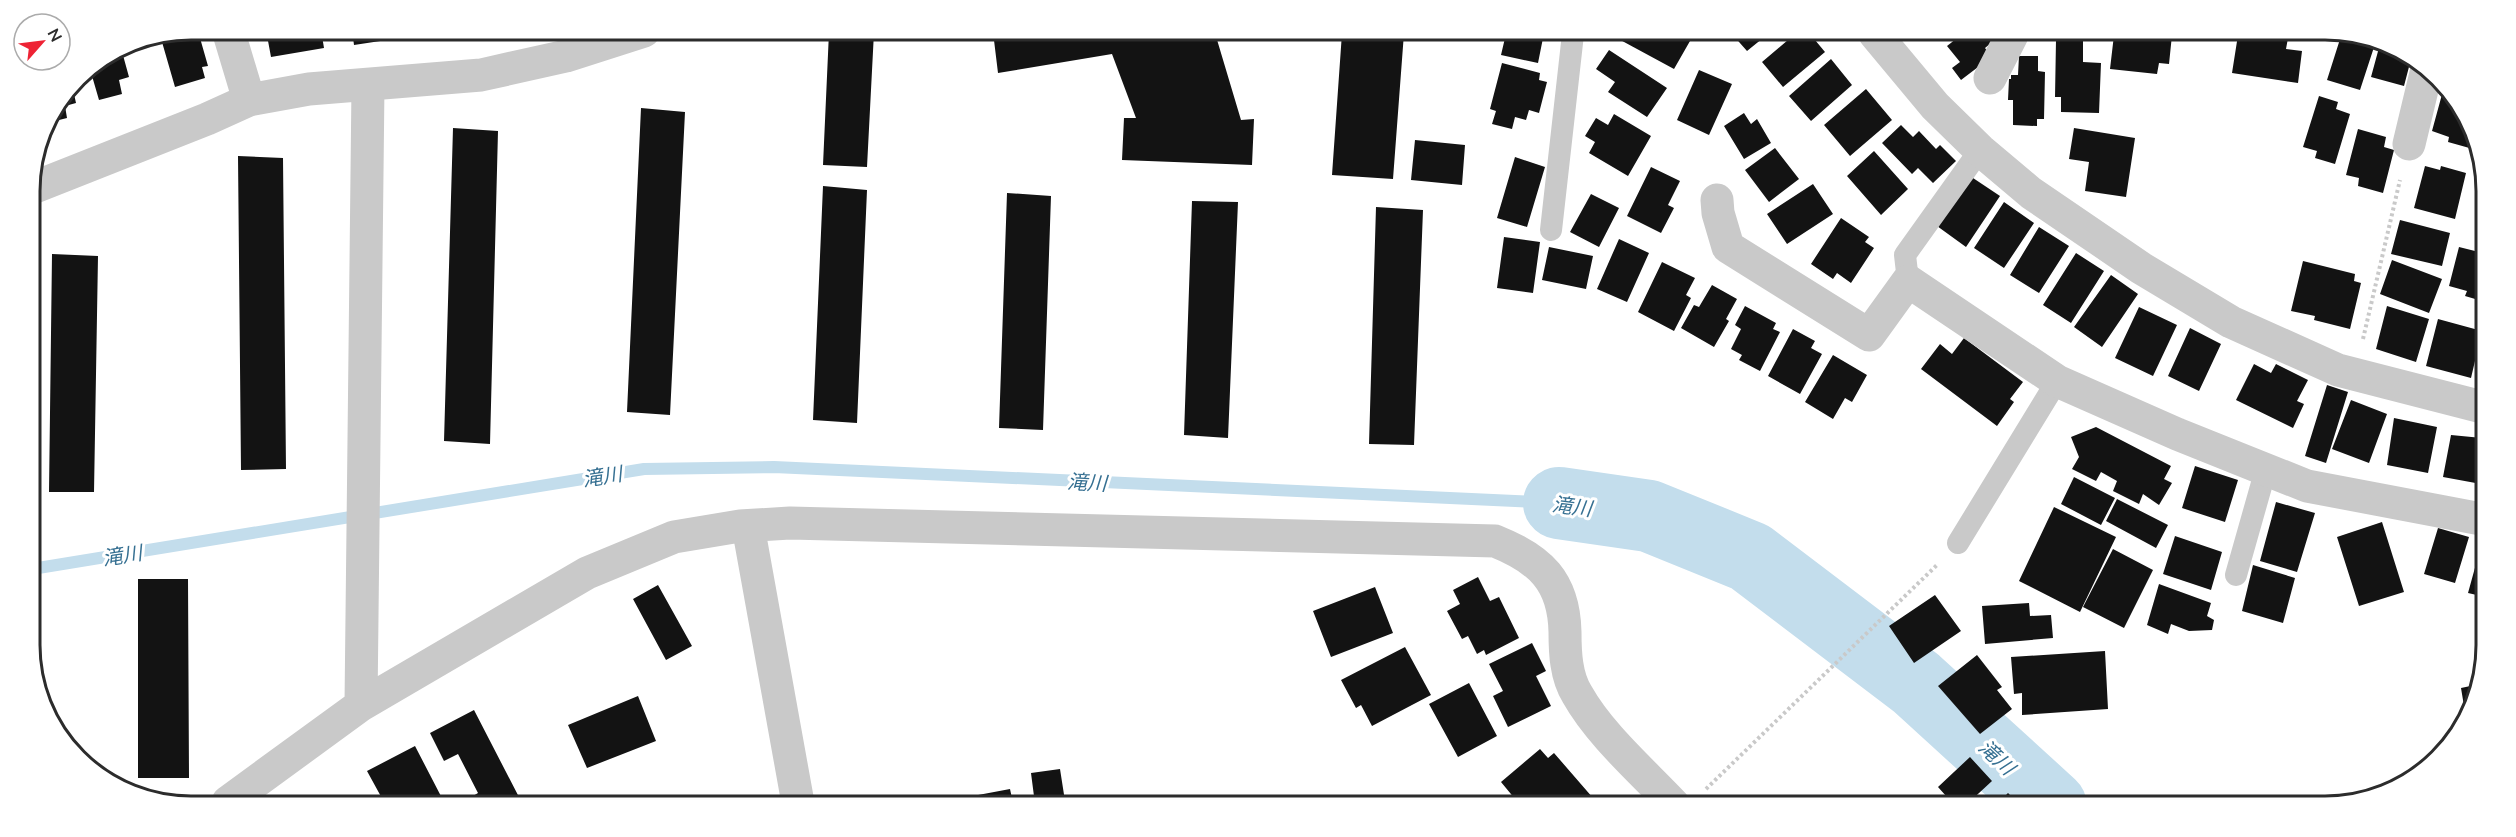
<svg xmlns="http://www.w3.org/2000/svg" width="2516" height="837" font-family="Mulish,'Noto Sans JP',sans-serif">
<rect width="100%" height="100%" fill="#fff"/>
<g fill="none" stroke-linecap="round" stroke-linejoin="round">
<path stroke="#c3ddec" stroke-width="12" d="M32,569l612,-100 130,-2 785,36"/>
<path stroke="#c3ddec" stroke-width="72" d="M1559,503l90,13 101,41 166,126 135,123"/>
</g>
<path fill="#131313" d="M266,30h55l3,18 -53,9z
M352,30l46,1 2,7 -46,7z
M198,31l10,35 -6,1 3,11 -30,9 -13,-45z
M829,32h45l-7,135 -44,-2z
M993,32l222,1 26,87 13,-1 -2,46 -130,-5 2,-42h12l-24,-64 -114,19z
M1342,33h62l-11,146 -61,-4z
M1488,33h56l-6,30 -37,-8 4,-17z
M1614,34h80l-20,35 -61,-33z
M1732,34h36l-21,17z
M1795,34h15l15,18 -42,35 -21,-25z
M1961,35h33l3,3 -12,10 3,4 -2,9 -25,19 -9,-12 8,-6 -13,-16z
M2114,35h58l-3,29 -10,-1 -2,11 -47,-5z
M2238,35h32l18,3 -2,11 16,2 -4,32 -66,-10z
M2341,36h25l10,5 -16,49 -33,-10z
M2056,40h27v22l18,1 -2,50 -38,-1v-15h-6z
M2380,44l30,19 -6,23 -33,-9z
M121,48l8,29 -10,3 3,14 -23,6 -9,-31z
M1609,50l58,38 -20,29 -39,-25 7,-10 -19,-13z
M2019,56h19v15l7,1 -1,47h-7v7l-24,-1v-25h-5l1,-21h2v-4h7z
M1831,59l21,26 -41,36 -22,-25z
M1502,63l38,10 -1,7 8,2 -8,31 -10,-3 -3,10 -11,-3 -3,12 -20,-5 4,-13 -6,-2z
M1699,70l33,14 -23,51 -32,-15z
M72,85l4,18 -11,3 2,12 -20,5z
M2444,87l3,1 27,55 -1,6 -25,-7 1,-5 -17,-6z
M1866,89l26,31 -42,36 -26,-31z
M2319,96l19,6 -2,7 14,5 -15,50 -20,-6 2,-7 -14,-4z
M641,108l44,4 -15,303 -43,-3z
M1744,113l7,11 6,-5 14,24 -27,16 -20,-33z
M1614,114l37,22 -23,40 -39,-23 6,-11 -10,-6 11,-18 12,7z
M1901,125l12,12 6,-6 17,18 4,-4 16,16 -23,22 -15,-15 -6,6 -30,-31z
M453,128l45,3 -8,313 -46,-3z
M2074,128l61,10 -9,59 -41,-6 4,-29 -20,-3z
M2358,129l28,8 -2,10 10,3 -11,43 -25,-7 1,-8 -13,-3z
M1415,140l50,5 -3,40 -51,-5z
M1775,148l24,31 -30,23 -24,-32z
M1874,151l34,38 -27,26 -34,-39z
M238,156l45,2 3,311 -45,1z
M1515,157l30,10 -18,60 -30,-9z
M2425,166l15,4 1,-4 25,7 -11,46 -41,-11z
M1651,167l29,14 -12,24 6,3 -13,25 -34,-17z
M1970,176l30,20 -34,51 -29,-21z
M1813,184l20,30 -46,30 -20,-30z
M823,186l44,4 -10,233 -44,-3z
M1007,193l44,3 -8,234 -44,-2z
M1591,194l28,14 -20,39 -29,-15z
M1192,201l46,1 -10,236 -44,-3z
M2004,202l30,21 -30,45 -30,-20z
M1376,207l47,3 -9,235 -45,-1z
M1841,218l28,19 -4,5 9,6 -23,35 -14,-10 -4,6 -22,-15z
M2400,220l50,13 -8,33 -51,-12z
M2039,227l30,19 -30,47 -29,-18z
M1504,237l36,5 -7,51 -36,-5z
M1619,239l30,14 -22,49 -30,-13z
M1549,247l44,9 -7,33 -44,-9z
M2459,247l24,6 -1,48 -17,-5 2,-5 -18,-5z
M2076,253l28,18 -33,52 -28,-18z
M52,254l46,2 -4,236h-45z
M2392,260l50,19 -13,34 -49,-19z
M2303,261l52,13 -1,7 7,2 -11,46 -36,-9 1,-4 -24,-5z
M1662,262l33,16 -9,17 5,3 -17,33 -36,-19z
M2111,275l27,19 -36,53 -28,-20z
M1712,285l25,14 -11,20 3,2 -15,26 -33,-19 13,-23 5,2z
M1745,306l31,17 -3,6 7,3 -20,39 -21,-11 3,-5 -11,-6 10,-20 -6,-4z
M2387,306l42,13 -13,43 -40,-13z
M2139,307l38,18 -24,51 -38,-18z
M2438,319l44,12 -11,47 -45,-12z
M2190,328l31,16 -22,47 -31,-15z
M1793,329l22,12 -4,7 11,6 -22,40 -32,-18z
M1964,338l59,44 -13,17 4,3 -17,24 -76,-57 19,-25 12,10z
M1833,355l34,20 -15,27 -7,-4 -12,21 -28,-17z
M2254,364l17,9 5,-9 32,16 -11,21 7,3 -11,24 -57,-28z
M2327,385l21,7 -22,71 -21,-7z
M2351,400l36,14 -18,49 -37,-14z
M2394,418l43,9 -9,46 -41,-8z
M2096,427l75,39 -7,13 8,4 -13,22 -16,-11 -4,10 -26,-13 4,-10 -16,-9 -5,9 -24,-12 7,-12 -8,-20z
M2451,435l31,3 -1,46 -38,-7z
M2195,466l43,14 -13,42 -43,-14z
M2074,477l41,21 -14,27 -40,-21z
M2117,499l51,26 -12,23 -50,-27z
M2276,502l39,11 -18,59 -37,-11z
M2054,507l62,30 -36,75 -61,-31z
M2382,522l22,70 -45,14 -22,-69z
M2438,528l31,9 -14,46 -31,-9z
M2175,536l47,16 -11,38 -48,-16z
M2481,546v50l-13,-3z
M2113,549l40,21 -29,58 -41,-21z
M2253,565l42,13 -12,45 -41,-12z
M1478,577l12,24 9,-4 20,41 -33,17 -2,-5 -7,4 -9,-18 -6,3 -15,-28 13,-7 -7,-14z
M138,579h50l1,199h-51z
M2159,584l52,19 -4,13 7,4 -2,10 -23,1 -18,-7 -3,10 -21,-9z
M658,585l34,61 -26,14 -33,-61z
M1375,587l18,46 -62,24 -18,-46z
M1935,595l26,36 -47,32 -25,-37z
M2029,603l1,13 21,-1 2,23 -68,6 -3,-38z
M1532,643l14,28 -10,5 15,30 -43,21 -15,-31 10,-5 -14,-27z
M1405,647l26,48 -59,31 -11,-21 -5,3 -15,-28z
M2105,651l3,58 -86,6v-22l-8,1 -3,-37z
M1977,655l25,32 -5,3 15,19 -32,25 -42,-48z
M1469,683l28,53 -39,21 -29,-53z
M2480,684v3l-14,31 -5,-30z
M638,696l18,45 -69,27 -19,-43z
M474,710l47,91 -2,1h-49l-2,-3 10,-6 -20,-39 -14,7 -14,-28z
M415,746l29,56h-60l-17,-31z
M1540,749l8,9 6,-5 39,45 -8,7h-65l-19,-23z
M1970,757l22,24 -27,25h-10l-17,-19z
M1060,769l5,32 -30,3 -4,-31z
M1010,789l3,14h-72v-1z
M2008,793l13,13h-26z
M1929,796l10,10h-20z"/>
<g fill="none" stroke-linecap="round" stroke-linejoin="round">
<path stroke="#c9c9c9" stroke-width="4" stroke-dasharray="3 3" stroke-linecap="butt" d="M2363,339l37,-159
M1706,789l231,-224"/>
<path stroke="#c9c9c9" stroke-width="22" d="M1551,230l22,-196
M1908,281l-3,-26 75,-105
M1958,543l99,-162
M2236,575l30,-106"/>
<path stroke="#c9c9c9" stroke-width="33" d="M228,30l21,70
M1875,34l60,72 45,44 51,43 110,75 90,54 107,48 144,37
M1990,78l22,-43
M2409,144l17,-71
M30,189l177,-70 42,-19 60,-11 172,-14 85,-19 78,-25
M1717,200l1,13 10,34 141,88 39,-54 149,100 120,53 130,52 174,33
M748,526l50,277
M361,705l7,-620
M228,802l133,-97 226,-132 87,-36 66,-11 50,-3 705,18c45,18 69,40 70,91 0,21 1,44 12,62 23,41 65,77 97,111"/>
</g>
<g text-anchor="middle" dominant-baseline="central" stroke-width="6" stroke-linejoin="round" paint-order="stroke">
<g font-size="20" font-style="italic" fill="#367092" stroke="#fff">
<text transform="translate(602 476) rotate(-9)">滝川</text>
<text transform="translate(1087 482) rotate(3)">滝川</text>
<text transform="translate(1572 506) rotate(7)">滝川</text>
<text transform="translate(122 555) rotate(-9)">滝川</text>
<text transform="translate(1997 757) rotate(43)">滝川</text>
</g>
</g>
<path d="M0 0H2516V837H0ZM191 40H2325A151 151 0 0 1 2476 191V645A151 151 0 0 1 2325 796H191A151 151 0 0 1 40 645V191A151 151 0 0 1 191 40Z" fill="#fff" fill-rule="evenodd"/>
<path fill="none" stroke="#2c2c2c" stroke-width="3" d="M191 40H2325A151 151 0 0 1 2476 191V645A151 151 0 0 1 2325 796H191A151 151 0 0 1 40 645V191A151 151 0 0 1 191 40Z"/>
<g transform="translate(42 42) rotate(62)"><circle r="28" fill="#ffffff" stroke="#ababab" stroke-width="1.5"/>
<path d="M0-4.5L10 22L0 15L-10 22Z" fill="#ee2335"/>
<text y="-9" font-size="16" font-weight="bold" text-anchor="middle" fill="#2c2c2c">N</text>
</g>
</svg>
